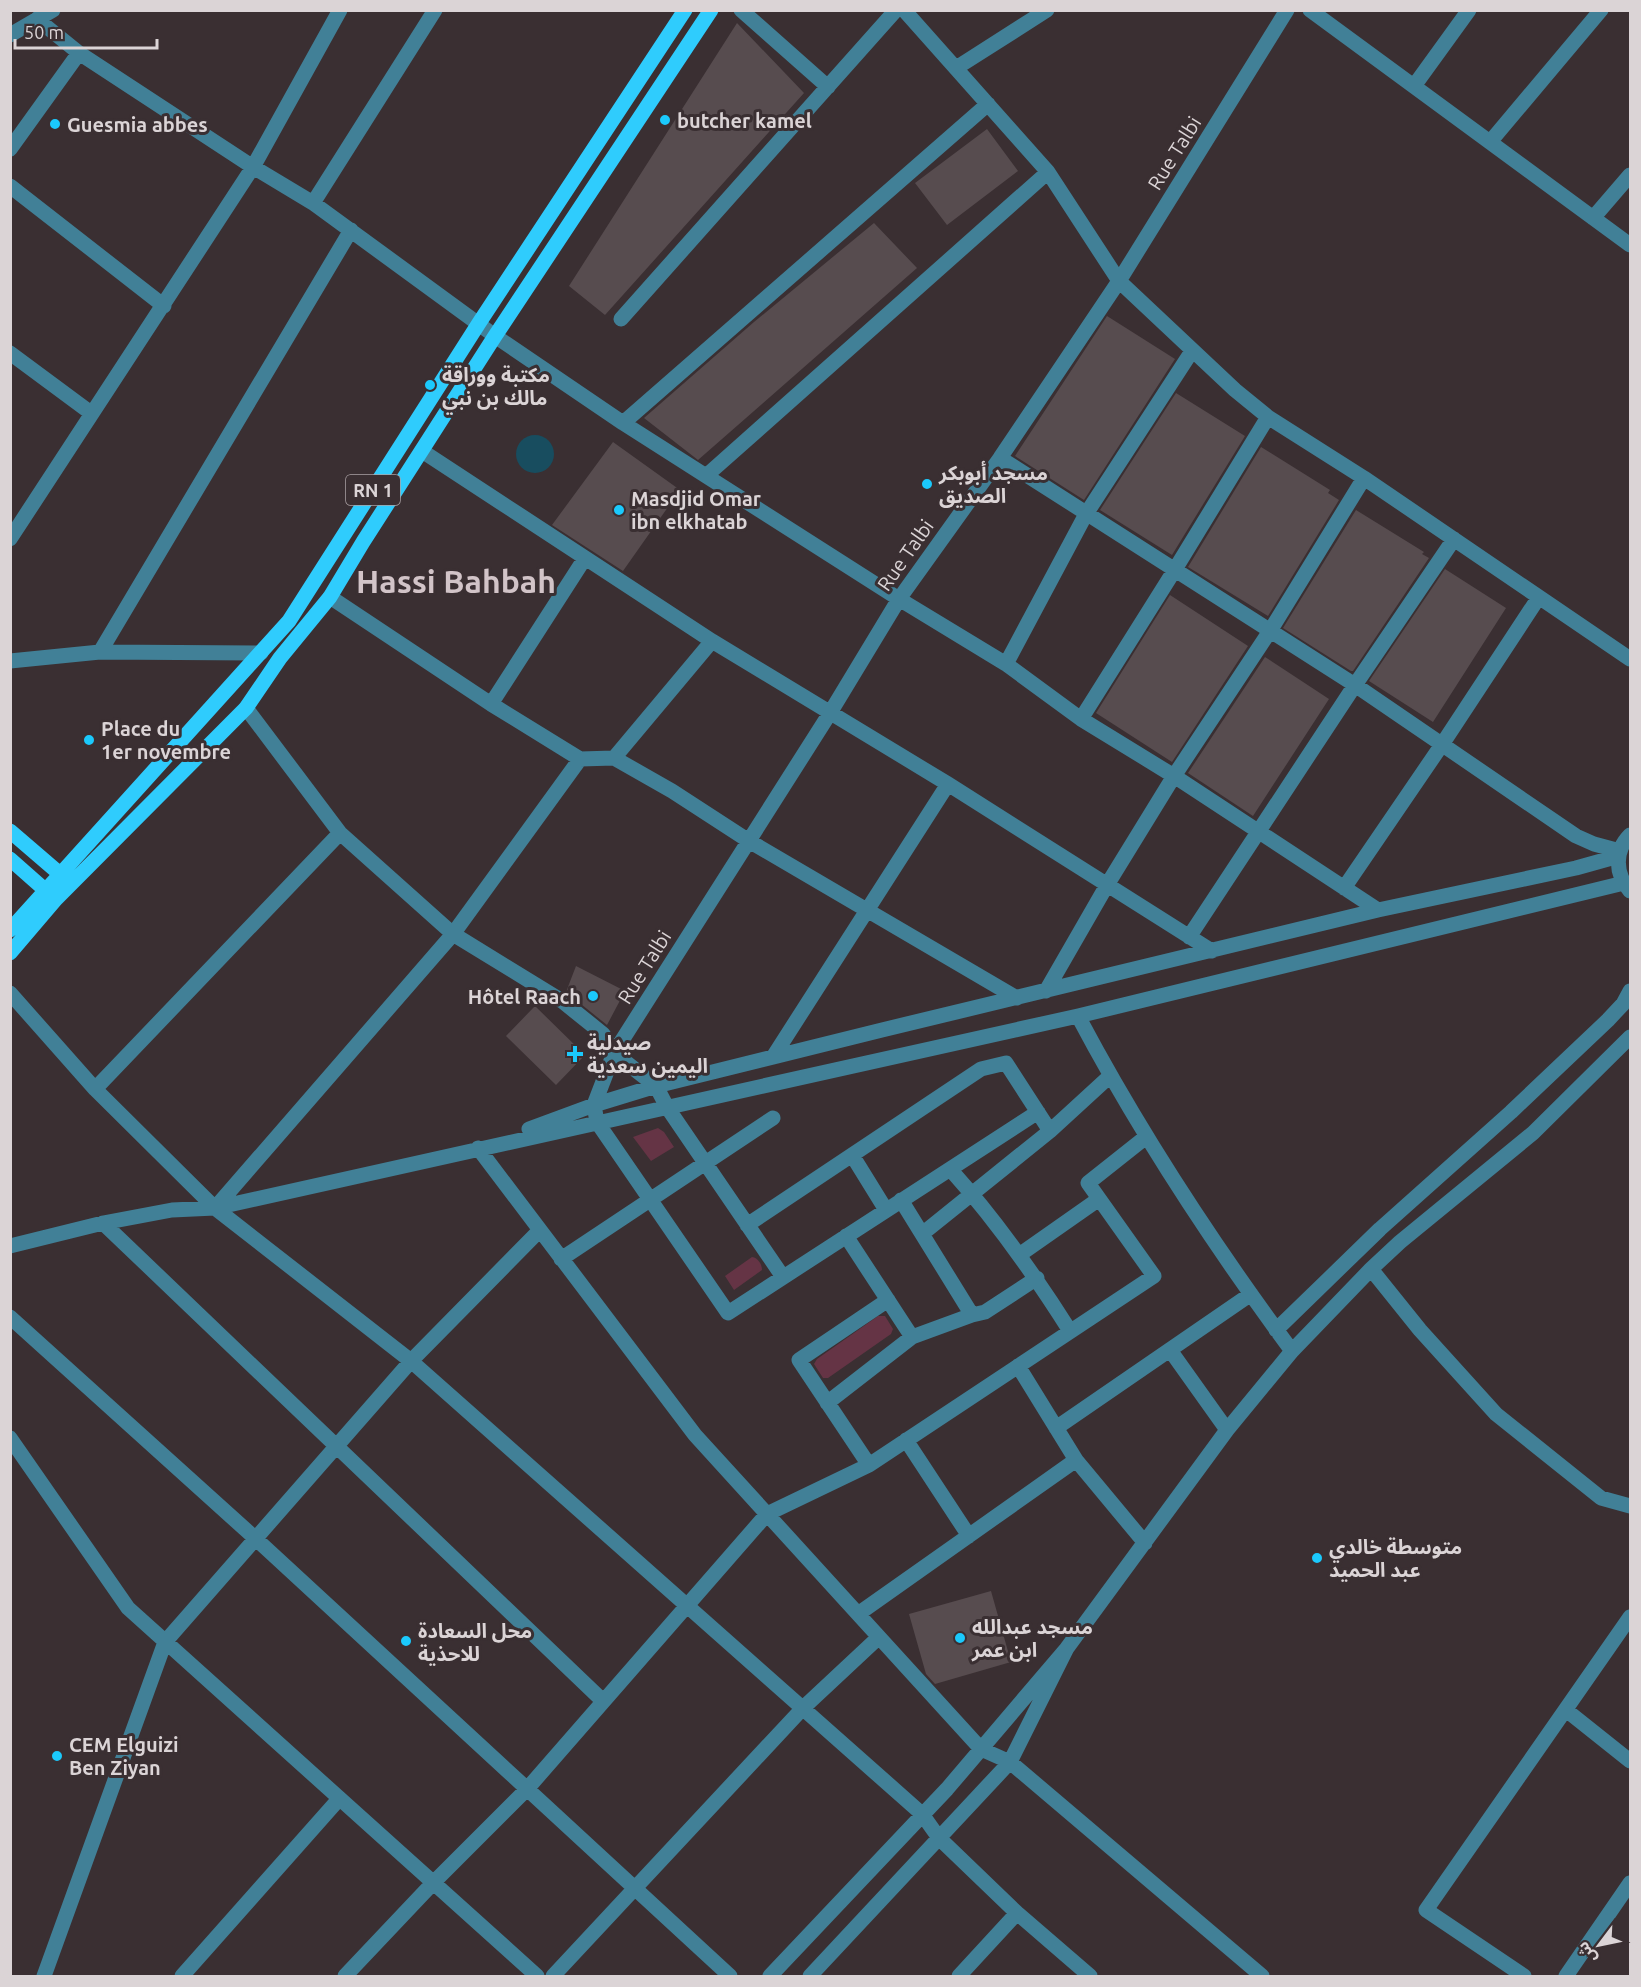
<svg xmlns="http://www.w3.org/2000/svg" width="1641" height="1987" font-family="Ubuntu,'Noto Sans Arabic',sans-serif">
<rect width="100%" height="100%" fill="#3a2f32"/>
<path fill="#653445" d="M658,1128l6,4 10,15 -23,14 -18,-24z
M752,1257c6,1 10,7 10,13l-28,20 -9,-14z
M878,1316h7l8,13 -2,5 -63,44h-5l-9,-14 3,-5z"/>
<path fill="#184d5f" d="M516 454a19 19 0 1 1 38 0a19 19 0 1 1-38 0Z"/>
<path fill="#574c4f" d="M737,23l67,70 -199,222 -36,-29z
M987,129l31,42 -71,54 -32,-42z
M874,223l43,45 -219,192 -54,-42 110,-96z
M1107,316l68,43 -91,141 -69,-44z
M1176,393l69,43 -73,119 -72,-45z
M613,442l67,48 -57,81 -71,-46z
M1261,447l69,43 -2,3 11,7 -71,116 -80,-49z
M1356,510l68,42 -2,2 7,4 -76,113h-2l-68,-43z
M1445,569l61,39 -73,114 -64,-41z
M1170,595l78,51 -76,116 -76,-49z
M1265,657l64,42 -76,117 -65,-43z
M576,966l49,25 -18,34 -41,-33z
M535,1006l50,49 -29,30 -50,-49z
M991,1591l20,71 -76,22 -9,-10 -17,-60z"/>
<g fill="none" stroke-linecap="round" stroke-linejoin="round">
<path stroke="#418097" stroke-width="15" d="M741,10l87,77
M904,10l144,162 71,109 116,109 33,27 96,61 266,181
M1310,10l320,235
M37,19l42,34 174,114 60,36 182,133 128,87 276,176 107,65 75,55 93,57 204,134
M10,35l43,-25
M956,68l91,-58
M1414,86l55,-76
M1490,142l111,-132
M10,149l69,-96
M10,186l154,120
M313,203l122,-193
M1593,218l37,-43
M621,319l275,-309
M10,353l81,60
M623,423l365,-319
M422,451l290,190 236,143 264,167
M1000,458l355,227 221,151 18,8 26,7
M707,475l341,-303
M10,539l243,-372 87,-157
M330,597l161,107 89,55 34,-1 98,-117
M100,652l251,-422
M10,661l90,-9 161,1
M1006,664l80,-150 106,-163
M491,704l94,-146
M246,708l94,125 113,101 109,67 41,33 11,19 42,33 11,21 116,170
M1081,719l93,-148 94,-154
M614,758l58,33 77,50 268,157
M1630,835c-16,16 -15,39 0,56
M1344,888l99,-145 96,-146
M1189,937l166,-252 99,-146
M1046,991l61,-106 67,-109 96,-145 94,-153
M10,993l85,96 120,119 196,153 511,453 17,24 78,75 73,63
M1078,1016c62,117 135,228 214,335
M773,1057l175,-273
M95,1089l245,-256
M1038,1112l-310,201 -131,-191 -3,-17 20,-52 216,-340 69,-114 101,-141 119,-177 168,-271
M529,1129l65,-24 62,-19 226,-56 496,-120 198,-42 43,-12
M478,1148l217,287 286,314 29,13 252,214
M852,1155l34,55
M950,1169c45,50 84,105 120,162
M901,1200l71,115 13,-3 52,-34
M215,1208l238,-274 127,-175
M103,1223l500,478
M747,1225l234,-156 25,-6 44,68
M922,1234l128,-103 60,-55
M846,1236l66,101
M10,1246l93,-23 69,-13 43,-2 863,-192 546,-133
M1019,1255l80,-56
M561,1259l212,-141
M1371,1269l49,61 76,84 105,84 29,8
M10,1317l246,222 474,437
M1276,1330l104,-101 131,-117 97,-92 15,-16 7,-13
M1170,1350l57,80
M1018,1366l58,94 69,83
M827,1403l85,-66 60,-22
M1056,1428l195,-134
M10,1438l118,170 409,368
M906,1440l63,96
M869,1465l-70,-105 89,-60
M858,1614l218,-154
M1067,1648l160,-218 65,-79 79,-82 29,-27 133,-109 97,-96
M1566,1710l64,51
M44,1976l121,-334 246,-281 129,-131
M182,1976l157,-177
M345,1976l88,-93 94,-94 240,-275 102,-49 285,-189 -66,-93 58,-46
M553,1976l250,-268 76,-71
M770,1976l177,-187 120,-141 -57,114 -200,214
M959,1976l58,-63
M1524,1976l-98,-66 204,-293
M1566,1976l64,-93"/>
<path stroke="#2fccfd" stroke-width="15" d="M10,831l57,49
M10,859l43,38
M10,930l279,-309 190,-298 206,-313
M10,953l46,-54 190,-191 34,-50 50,-61 33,-55 132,-206 216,-326"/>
</g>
<g fill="#1bc9fc" stroke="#3a2f32" stroke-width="2">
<circle cx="665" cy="120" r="6"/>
<circle cx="55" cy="124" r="6"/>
<circle cx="430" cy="385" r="6"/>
<circle cx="927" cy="484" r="6"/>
<circle cx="619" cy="510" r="6"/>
<circle cx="89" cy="740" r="6"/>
<circle cx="593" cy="996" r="6"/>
<path d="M572 1045h6v6h6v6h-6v6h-6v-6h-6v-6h6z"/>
<circle cx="1317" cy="1558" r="6"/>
<circle cx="960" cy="1638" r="6"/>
<circle cx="406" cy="1641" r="6"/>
<circle cx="57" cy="1756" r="6"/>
</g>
<g text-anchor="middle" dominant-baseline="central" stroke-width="6" stroke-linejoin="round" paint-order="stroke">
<rect fill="#3a2f32" stroke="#aba2a5" stroke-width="1.5" x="346" y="475" width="54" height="30" rx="4.5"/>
<g font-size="18" font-weight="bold" fill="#dbd4d6">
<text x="373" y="490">RN 1</text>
</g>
<g font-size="20" font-weight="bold" fill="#dbd4d6" stroke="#3a2f32" text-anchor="start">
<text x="677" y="120">butcher kamel</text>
<text x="67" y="124">Guesmia abbes</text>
<text x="442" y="374">مكتبة ووراقة<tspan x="442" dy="23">مالك بن نبي</tspan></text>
<text x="939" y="472">مسجد أبوبكر<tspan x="939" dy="23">الصديق</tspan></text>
<text x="631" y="498">Masdjid Omar<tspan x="631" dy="23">ibn elkhatab</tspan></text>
<text x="101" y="728">Place du<tspan x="101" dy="23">1er novembre</tspan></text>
<text x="581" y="996" text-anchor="end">Hôtel Raach</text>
<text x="587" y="1042">صيدلية<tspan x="587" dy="23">اليمين سعدية</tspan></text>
<text x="1329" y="1546">متوسطة خالدي<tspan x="1329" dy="23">عبد الحميد</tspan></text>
<text x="972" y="1626">مسجد عبدالله<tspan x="972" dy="23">ابن عمر</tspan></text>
<text x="418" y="1630">محل السعادة<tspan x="418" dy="23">للاحذية</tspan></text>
<text x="69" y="1744">CEM Elguizi<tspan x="69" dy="23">Ben Ziyan</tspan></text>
</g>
<g font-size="20" fill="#dbd4d6" stroke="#3a2f32">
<text transform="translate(1174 153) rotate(-58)">Rue Talbi</text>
<text transform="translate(905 555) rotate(-55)">Rue Talbi</text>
<text transform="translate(644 967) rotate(-58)">Rue Talbi</text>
</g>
<g font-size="32" font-weight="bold" fill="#d2c4c8" stroke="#3a2f32">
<text x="456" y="581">Hassi Bahbah</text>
</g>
</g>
<rect width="1641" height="1987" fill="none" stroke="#dbd4d6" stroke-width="24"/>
<g transform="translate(1599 1945) rotate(238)" stroke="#3a2f32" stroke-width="4.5" paint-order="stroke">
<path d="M0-4.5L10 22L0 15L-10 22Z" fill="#dbd4d6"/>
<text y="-9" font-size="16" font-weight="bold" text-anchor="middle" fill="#dbd4d6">ش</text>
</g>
<path d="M15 39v9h142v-9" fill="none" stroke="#dbd4d6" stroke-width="3"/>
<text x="24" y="39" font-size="18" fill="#dbd4d6" stroke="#3a2f32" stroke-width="4.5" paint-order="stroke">50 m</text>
</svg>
